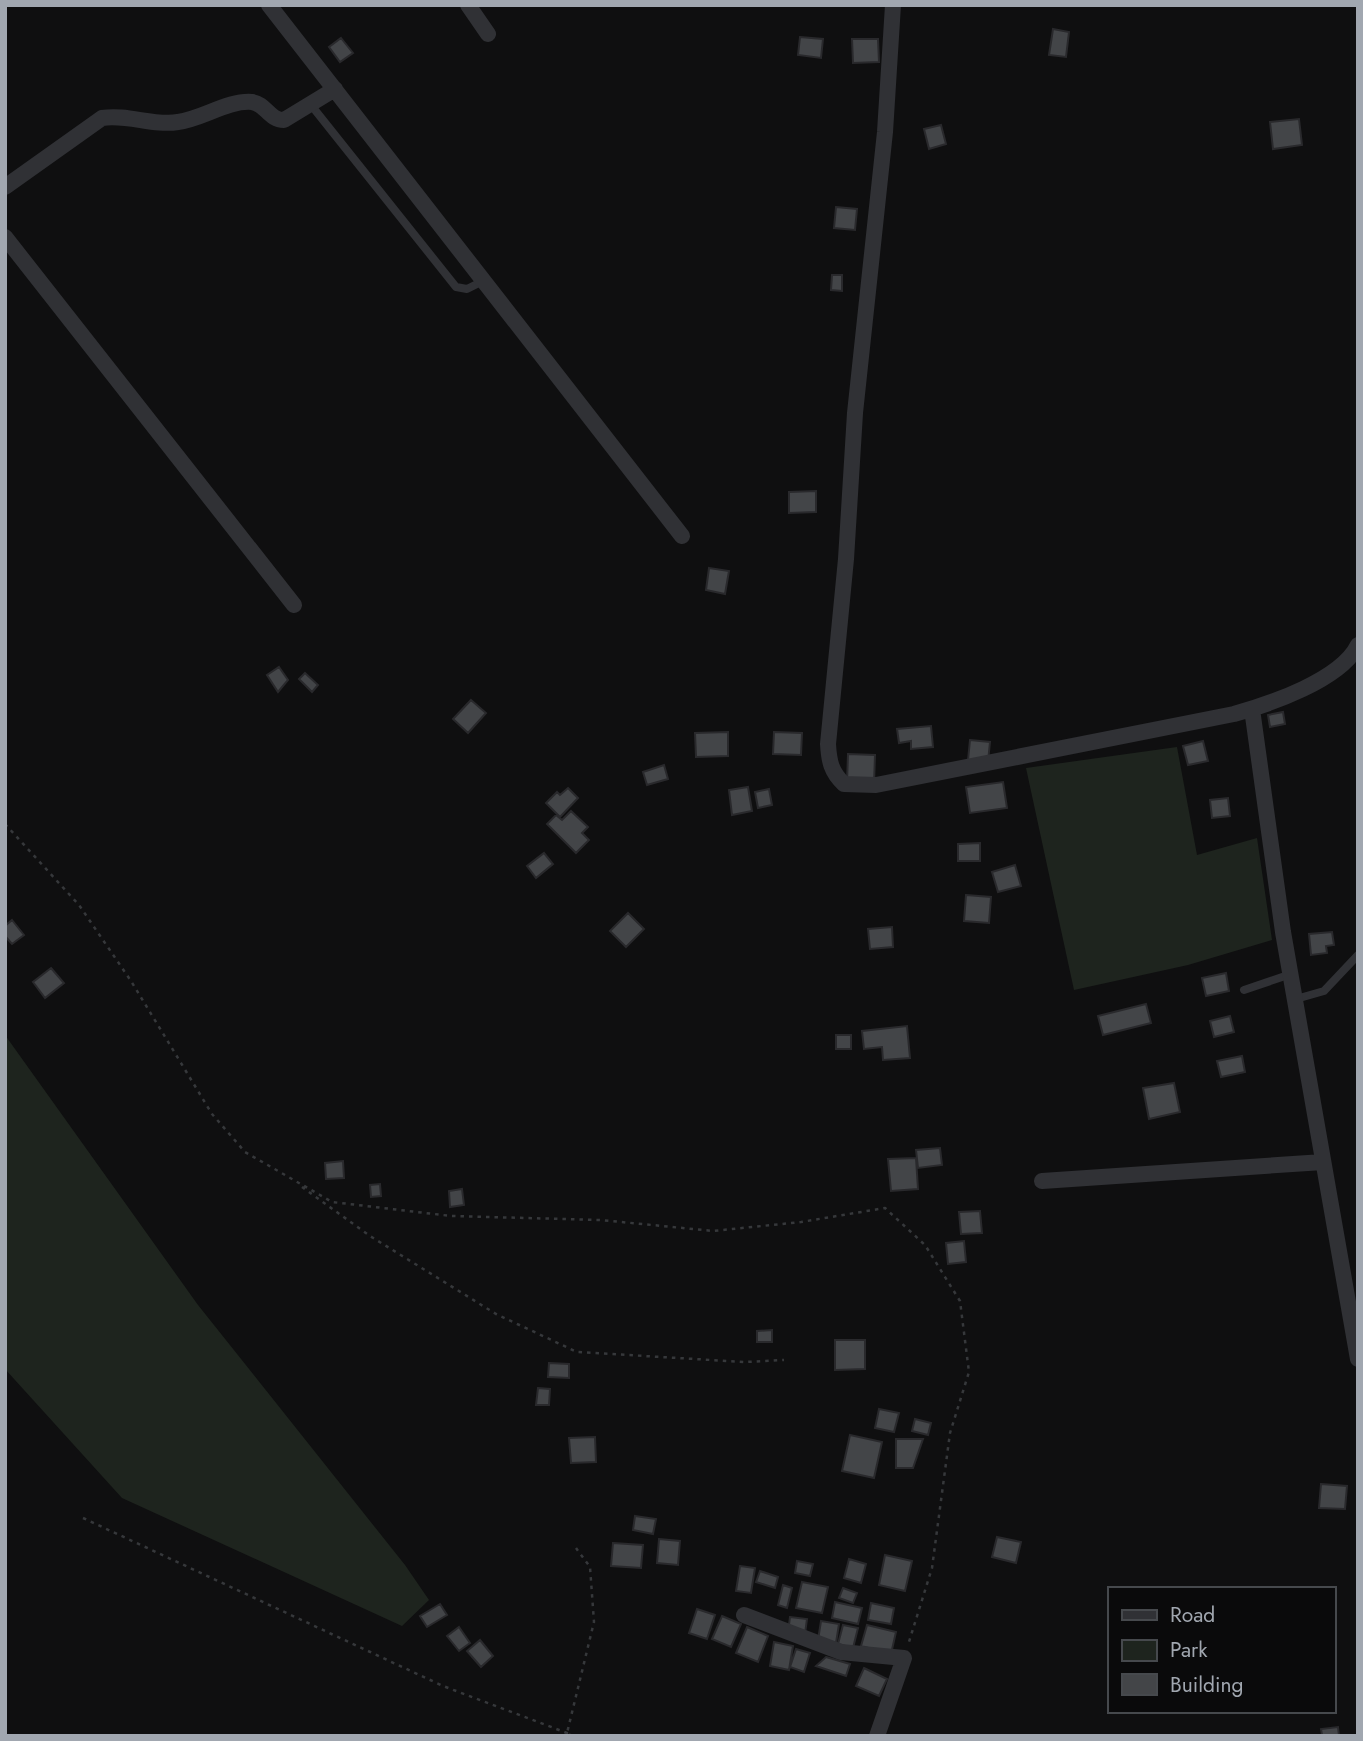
<svg xmlns="http://www.w3.org/2000/svg" width="1363" height="1741" font-family="Jost,sans-serif">
<rect width="100%" height="100%" fill="#0f0f10"/>
<path fill="#1e241e" d="M1177,747l20,108 60,-17 15,102 -84,25 -114,25 -48,-222z
M5,1035l193,270 207,260 24,35 -27,26 -280,-128 -117,-129z"/>
<path fill="#434548" stroke="#29292c" stroke-width="2" d="M1053,29l16,3 -3,25 -17,-2z
M800,37l23,2 -2,19 -23,-3z
M341,38l12,15 -13,9 -11,-15z
M852,39h26l1,23 -26,1z
M1299,119l3,26 -29,4 -3,-27z
M941,125l5,19 -17,5 -5,-20z
M836,207l21,2 -2,21 -21,-2z
M832,275h10v16l-11,-1z
M816,491v21l-27,1v-21z
M709,568l20,3 -4,23 -19,-4z
M279,667l9,13 -10,12 -11,-17z
M305,673l13,12 -6,7 -13,-13z
M471,700l15,13 -18,20 -15,-14z
M1283,712l2,12 -15,3 -2,-12z
M931,726l2,21 -22,2v-8l-12,2 -2,-14z
M728,732v24l-32,1 -1,-24z
M774,732l28,1 -1,22 -28,-1z
M970,740l20,2 -2,20 -20,-2z
M1203,741l5,20 -20,4 -5,-19z
M848,754l27,1 -1,29 -27,-1z
M664,765l4,14 -21,6 -4,-13z
M1003,782l4,26 -37,5 -4,-26z
M748,787l4,24 -20,4 -3,-25z
M568,788l10,10 -18,19 -14,-14 11,-11 3,3z
M769,789l3,16 -14,3 -3,-16z
M1228,798l2,18 -18,2 -2,-18z
M571,811l17,16 -6,6 7,7 -13,13 -29,-29 9,-9 6,5z
M980,843v18h-22v-17z
M544,853l9,11 -17,14 -9,-12z
M1015,865l6,21 -23,6 -6,-20z
M966,895l25,2 -2,26 -25,-2z
M628,913l16,16 -18,18 -16,-16z
M12,920l12,15 -12,9 -7,-8v-10z
M892,927l1,20 -23,2 -2,-20z
M1332,932l2,13 -8,1 1,7 -16,2 -2,-21z
M51,968l13,15 -19,15 -12,-16z
M1226,973l3,18 -23,5 -4,-18z
M1146,1004l5,19 -48,12 -5,-19z
M1230,1016l4,16 -20,5 -4,-16z
M907,1026l3,32 -27,2 -1,-13 -18,2 -2,-18z
M836,1035h15v14h-15z
M1242,1056l3,16 -24,5 -4,-16z
M1174,1083l6,29 -31,7 -6,-31z
M940,1148l2,17 -24,3 -2,-18z
M916,1158l2,31 -27,2 -3,-32z
M343,1161l1,17 -18,1 -1,-16z
M380,1184l1,12 -10,1 -1,-12z
M462,1189l2,16 -14,2 -1,-16z
M980,1211l2,22 -21,1 -2,-22z
M964,1241l2,21 -18,2 -2,-21z
M772,1330v12h-15v-11z
M835,1340h30v29l-30,1z
M549,1363l20,1v14l-21,-1z
M538,1388l12,1 -1,16h-13z
M879,1409l20,4 -5,19 -19,-4z
M915,1419l16,4 -3,12 -16,-4z
M850,1435l32,7 -8,36 -32,-7z
M595,1437l1,25 -25,1 -2,-25z
M896,1439h27l-10,29h-17z
M1321,1484l26,2 -2,23 -26,-1z
M635,1516l21,3 -3,15 -20,-4z
M997,1537l24,5 -5,21 -24,-6z
M659,1539l21,2 -2,24 -21,-2z
M613,1543l30,2 -2,23 -30,-2z
M885,1555l27,6 -7,30 -26,-6z
M849,1559l17,5 -5,19 -17,-5z
M797,1561l16,3 -3,12 -15,-3z
M740,1566l15,2 -4,25 -15,-2z
M760,1571l18,6 -3,11 -19,-6z
M802,1582l26,5 -6,26 -26,-5z
M783,1585l9,3 -5,20 -9,-3z
M843,1588l14,5 -4,10 -14,-5z
M835,1602l27,6 -4,16 -26,-6z
M871,1603l23,5 -3,16 -23,-4z
M440,1604l7,11 -20,12 -7,-11z
M697,1609l18,6 -8,24 -18,-6z
M722,1616l19,8 -10,23 -19,-8z
M790,1617l17,2 -2,15 -17,-2z
M821,1621l18,3 -3,19 -18,-3z
M843,1625l15,3 -5,20 -15,-4z
M867,1625l29,7 -5,22 -30,-8z
M459,1627l11,16 -11,8 -12,-15z
M747,1627l21,9 -10,26 -22,-9z
M480,1640l13,16 -12,11 -14,-16z
M774,1642l19,4 -4,24 -19,-4z
M796,1649l14,4 -6,19 -14,-5z
M826,1657l24,7 -4,12 -30,-10z
M864,1668l23,11 -8,17 -23,-10z
M1338,1727l1,9h-27l10,-1 -1,-6z"/>
<g fill="none" stroke-linecap="round" stroke-linejoin="round">
<path stroke="#36383b" stroke-width="2.5" stroke-dasharray="3.5 5" stroke-linecap="butt" d="M5,824l74,81 52,76 81,133 33,38 87,50 119,14 150,4 112,11 88,-9 84,-14 40,37 35,56 9,71 -19,61 -18,135 -24,77
M302,1187l68,49 126,78 81,38 168,10 39,-2
M83,1518l360,168 124,47 -2,3
M572,1736l-5,-3 27,-111 -4,-55 -14,-19"/>
<path stroke="#303135" stroke-width="8" d="M311,105l145,182 11,2 18,-9
M1244,990l47,-16
M1296,999l28,-8 34,-36"/>
<path stroke="#303135" stroke-width="16" d="M269,5l413,531
M468,5l20,29
M893,5l-8,127 -30,281 -9,146 -18,185c1,17 3,28 16,40l32,1 358,-71c36,-10 107,-34 124,-69
M5,187l97,-69c26,-4 51,8 76,4 24,-3 50,-22 74,-20 14,2 17,18 32,18l51,-31
M5,237l289,368
M1252,709l31,223 75,427
M1042,1181l281,-19
M744,1615l97,37 63,6 -27,78"/>
</g>
<rect width="1363" height="1741" fill="none" stroke="#a1a7b0" stroke-width="14"/>
<rect x="1108" y="1587" width="228" height="126" fill="#0a0a0b" stroke="#46494d" stroke-width="2"/>
<rect x="1122" y="1610" width="35" height="10" fill="#303135" stroke="#46494d" stroke-width="2"/>
<text x="1170" y="1622" font-size="21" fill="#a1a7b0">Road</text>
<rect x="1122" y="1640" width="35" height="21" fill="#1e241e" stroke="#46494d" stroke-width="2"/>
<text x="1170" y="1657" font-size="21" fill="#a1a7b0">Park</text>
<rect x="1122" y="1674" width="35" height="21" fill="#434548" stroke="#46494d" stroke-width="2"/>
<text x="1170" y="1692" font-size="21" fill="#a1a7b0">Building</text>
</svg>
